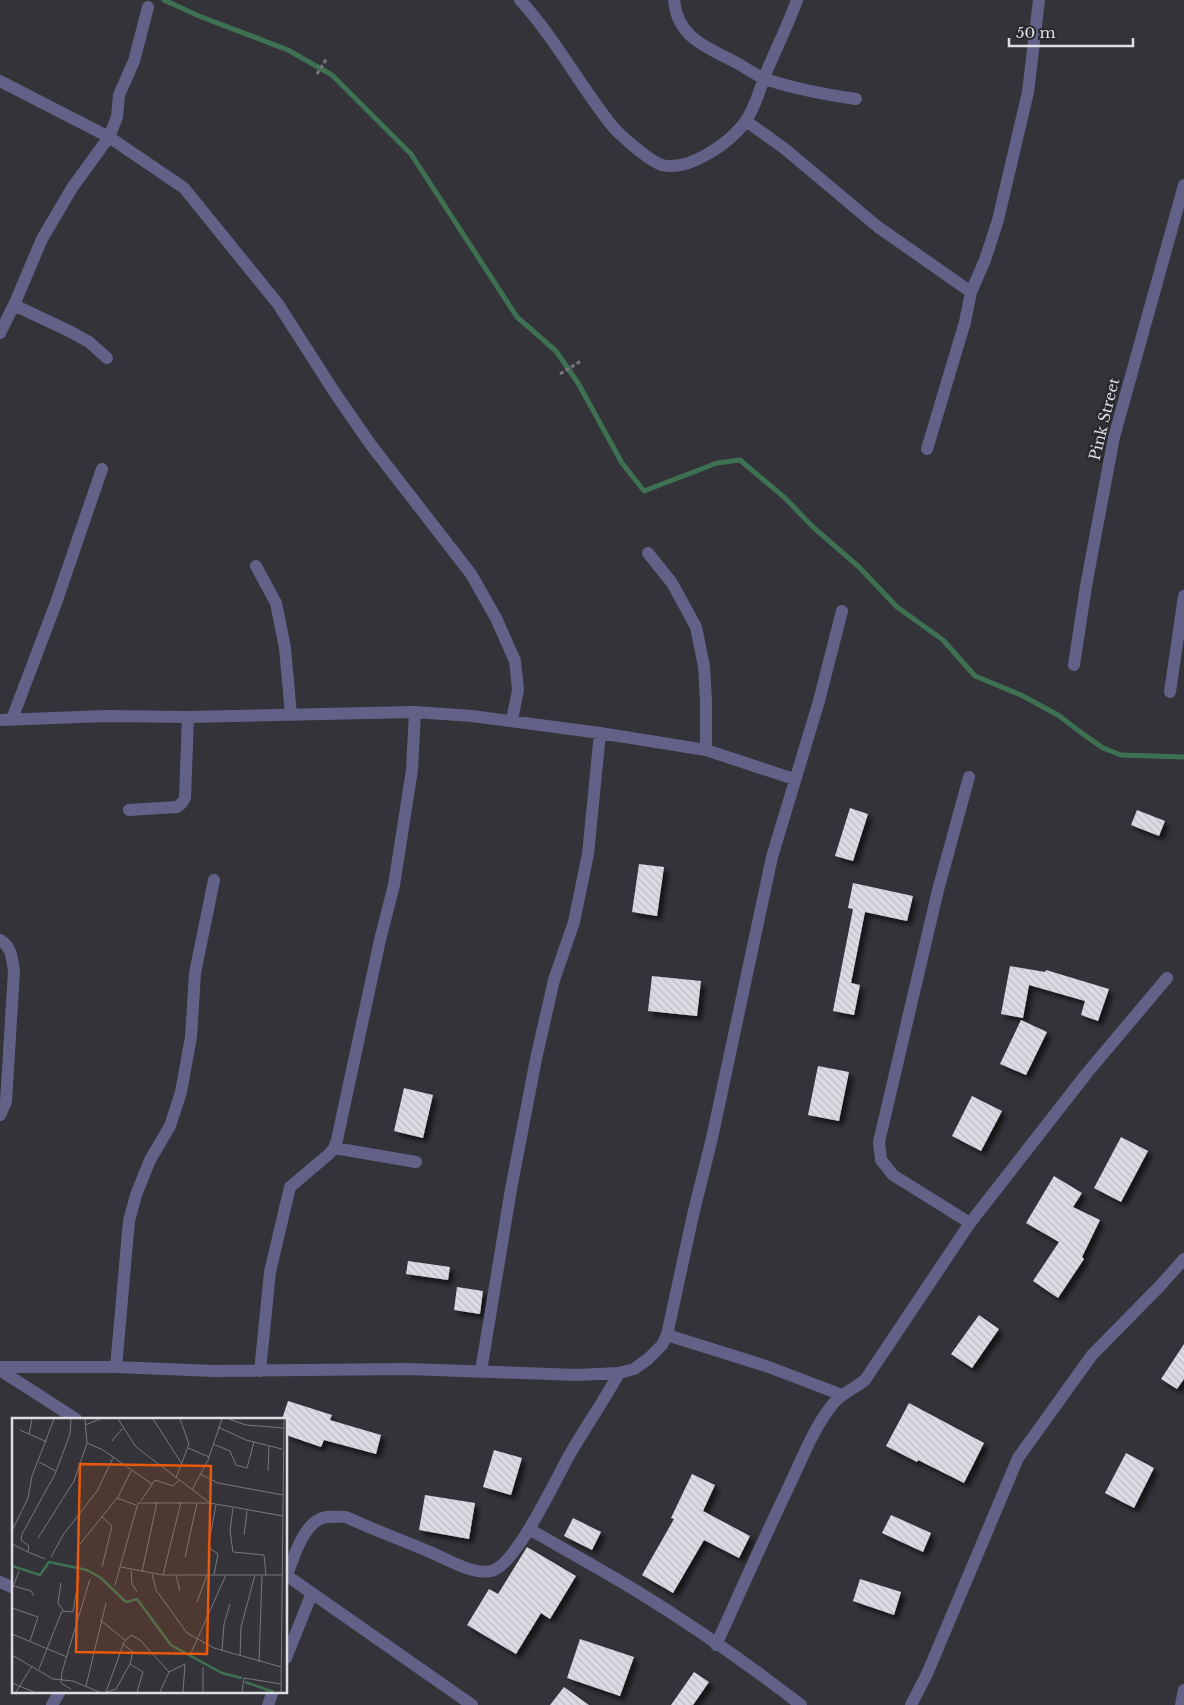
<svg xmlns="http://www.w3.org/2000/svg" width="1184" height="1705" font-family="'Libre Baskerville',serif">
<defs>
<pattern id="building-back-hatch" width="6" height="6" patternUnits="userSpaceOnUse" patternTransform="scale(1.25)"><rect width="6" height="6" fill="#dbdce3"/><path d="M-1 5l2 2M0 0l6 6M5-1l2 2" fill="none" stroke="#bcbdc3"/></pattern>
<filter id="shadow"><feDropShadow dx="4.5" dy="4.5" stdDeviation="2.5" flood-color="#0009"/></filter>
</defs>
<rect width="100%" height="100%" fill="#333339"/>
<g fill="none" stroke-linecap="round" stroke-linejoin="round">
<path stroke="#3d7151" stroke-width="5" d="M164,0l35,16 89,34 44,25 79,79 106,163 39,34 22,32 44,80 22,28 73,-28 23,-3 44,37 30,31 45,39 38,40 46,33 32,36 46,19 37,20 25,19 20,14 18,7 63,2"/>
</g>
<path fill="url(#building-back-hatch)" filter="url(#shadow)" d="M850,808l18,6 -15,47 -18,-5z
M1137,810l28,11 -6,15 -28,-11z
M639,864l25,3 -7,49 -25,-4z
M853,883l60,13 -6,25 -42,-9 -14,71 9,2 -6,30 -21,-4 20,-102 -5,-1z
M1010,966l35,6 1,-2 63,19 -11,32 -17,-6 4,-14 -56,-16 -6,33 -22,-4z
M652,976l49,5 -4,35 -49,-5z
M1021,1020l26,12 -21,43 -26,-11z
M818,1066l31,6 -10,49 -31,-6z
M404,1088l29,7 -10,43 -29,-7z
M972,1096l30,15 -21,40 -29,-15z
M1121,1137l27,14 -27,51 -27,-14z
M1054,1176l28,17 -9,14 27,13 -18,37 2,2 -26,39 -25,-17 26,-39 -33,-19z
M408,1261l42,6 -2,13 -42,-6z
M457,1287l26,4 -3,23 -26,-4z
M979,1315l20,14 -27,39 -21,-14z
M1184,1344v35l-7,10 -16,-10z
M288,1401l44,14 -2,5 51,15 -5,19 -52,-14 -3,7 -35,-12v-16h-4z
M909,1403l75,40 -20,40 -46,-23 -1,2 -31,-16z
M494,1450l28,8 -11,37 -28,-8z
M1126,1453l28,15 -20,40 -29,-15z
M692,1474l23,11 -12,26 47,25 -11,22 -35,-18 -31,53 -31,-18 32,-56 -3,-1z
M425,1495l50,8 -6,36 -50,-9z
M891,1515l40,18 -8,19 -41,-19z
M573,1518l28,14 -9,18 -28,-14z
M527,1547l49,29 -26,43 -9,-6 -25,41 -49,-29 22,-36 9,5z
M860,1579l41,13 -7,23 -41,-14z
M580,1639l54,18 -14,39 -53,-18z
M694,1672l15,10 -16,23h-22z
M564,1687l25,18h-39z"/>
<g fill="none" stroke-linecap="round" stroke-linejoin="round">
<path stroke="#77777d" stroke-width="3" stroke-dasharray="4 2.5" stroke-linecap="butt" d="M317,74l10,-16
M560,374l21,-13"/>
<path stroke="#626289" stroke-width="12" d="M520,0c34,37 58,82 89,122 8,11 40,39 53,43 27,7 69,-23 83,-43 11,-15 14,-32 21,-49 10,-24 22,-48 31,-73
M674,0c3,37 32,47 61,62 10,5 20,13 30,17 27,9 63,16 91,20
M0,81l109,56 75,51 94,116 57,89 36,52 100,129 25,44 19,43 3,29 -6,30
M746,121l39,28 93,78 93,65
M14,305l57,27 18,10 18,16
M0,333l14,-28 28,-66 30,-51 37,-51 8,-20 2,-22 15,-34 14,-54
M927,449l38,-127 6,-30 14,-32 13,-40 30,-128 11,-92
M648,553l24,30 24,44 8,39 2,35v49
M256,566l20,37 9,45 6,67
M1074,665l12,-79 28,-149 70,-252
M1170,692l14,-96
M12,719l44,-116 46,-134
M0,720l106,-4 82,1 227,-5 57,4 128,17 106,17 88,29
M969,777l-31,113 -59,252 2,18 12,15 77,48
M129,810l48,-3 5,-4 3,-5 3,-81
M0,940c12,7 12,19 14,31l-8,131 -6,13
M334,1148l82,14
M667,1335l99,31 76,29
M0,1367h116l98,4 194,-2 169,6 42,-2 15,-4 14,-10 14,-14 5,-10 26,-120 19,-77 60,-281 47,-156 23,-90
M116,1367l13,-146 7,-26 14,-35 20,-34 11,-34 10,-55 4,-64 19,-93
M0,1370l76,49
M260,1371l10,-99 20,-85 39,-33 5,-6 3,-8 43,-200 14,-55 18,-115 3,-58
M481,1371l30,-182 25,-130 18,-79 20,-58 14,-68 12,-121
M529,1529c35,20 71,40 106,61 57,35 113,74 166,115
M286,1575l186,130
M287,1575c6,-16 15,-46 31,-55 8,-5 19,-3 28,-3 28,13 56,23 84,35 17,7 42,23 61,19 25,-5 65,-93 79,-117 16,-28 34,-53 49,-81
M0,1582l14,6
M716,1645c25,-55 49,-109 75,-163 12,-26 23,-54 41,-77 8,-11 22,-16 33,-25l105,-157 117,-150 80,-95
M286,1658l26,-65
M52,1705l8,-14
M268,1705l5,-14
M911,1705l16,-31 91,-216 74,-103 67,-68 25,-28
M1181,1705l3,-15"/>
</g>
<g text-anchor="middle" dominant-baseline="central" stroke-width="5" stroke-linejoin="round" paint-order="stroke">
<g font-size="15" fill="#dddee2" stroke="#29292f">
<text transform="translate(1104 419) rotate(-76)">Pink Street</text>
</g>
</g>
<g transform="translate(12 1418)">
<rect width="275" height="275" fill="#333339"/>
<path fill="none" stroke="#3d7151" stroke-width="2.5" d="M0,148l28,9 9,-13 38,8 14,8 25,24 11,-3 34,46 51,28 20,5M233,264l29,10"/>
<path fill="none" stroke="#77777d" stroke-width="1" d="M106,1l18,28 74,56 73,13M141,1l29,45M217,1l17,6 38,3M73,7l15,-6M206,9l28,13 36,9M8,12l27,12M17,16l3,-15M100,23l10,-12M75,25l16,7 49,34M201,26l17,7 6,14 11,3 7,-26M176,30l21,9M27,44l17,9M256,53l1,-25M188,56l18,9 65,12M164,60l13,-34 -9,-25M180,72l16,-30 14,-41M105,80l19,7M129,83l14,-21 18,6 6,-6M221,90l-3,23 3,21 31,3 2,20M0,113l16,-33 4,-22 22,-57M232,117l3,-24M26,120l36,-57 13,-38 -2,-24M0,126l16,8 1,-6 -8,-6 1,-6 33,-60 15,-40 1,-15M68,126l38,-47 13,-26M16,134l17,7M39,139l12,-22 34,-44 16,-33M173,139l12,-54M90,149l10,-41 -10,-9M109,149l42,8h120M119,152l1,14 5,8M130,154l15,-70M140,156l4,16 31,43 27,15 67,19M151,157l18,-73M164,157l4,16M202,157l4,-21 -10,-7 8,-42M49,165l-3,20 5,7M103,167l23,-82h72M2,168l17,5 3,5M1,169l6,-16M185,184l10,-27M0,190l26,9 -8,24M88,202l25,20M0,216l55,23M111,226l10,8 -3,12 13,8 -6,20M210,233l2,-27 6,-20M179,235l35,-78M0,237l41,24 20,2 26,11M228,238l1,-29 14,-52M247,244l3,-87M191,249v25M27,251l23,-58 11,1 6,-36M0,265l22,9M74,268l20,-83M59,271l-10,-6 1,-11 28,-93M4,274l16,-26M94,274l18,-50 7,-7 9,5 29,32M95,274l9,-3 14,-25M148,274l9,-20 16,-8 -2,28M230,274l2,-14 37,6M269,274l3,-273"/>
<path fill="#e8590c" fill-opacity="0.15" stroke="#e8590c" stroke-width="2.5" d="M68,46l131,2 -4,188 -131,-2z"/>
<rect width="275" height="275" fill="none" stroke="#dddee2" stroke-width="2.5"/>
</g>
<path d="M1009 38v8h124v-8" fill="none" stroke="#dddee2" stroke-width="2.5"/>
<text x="1016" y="38" font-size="15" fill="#dddee2" stroke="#29292f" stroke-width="4" paint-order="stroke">50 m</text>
</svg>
